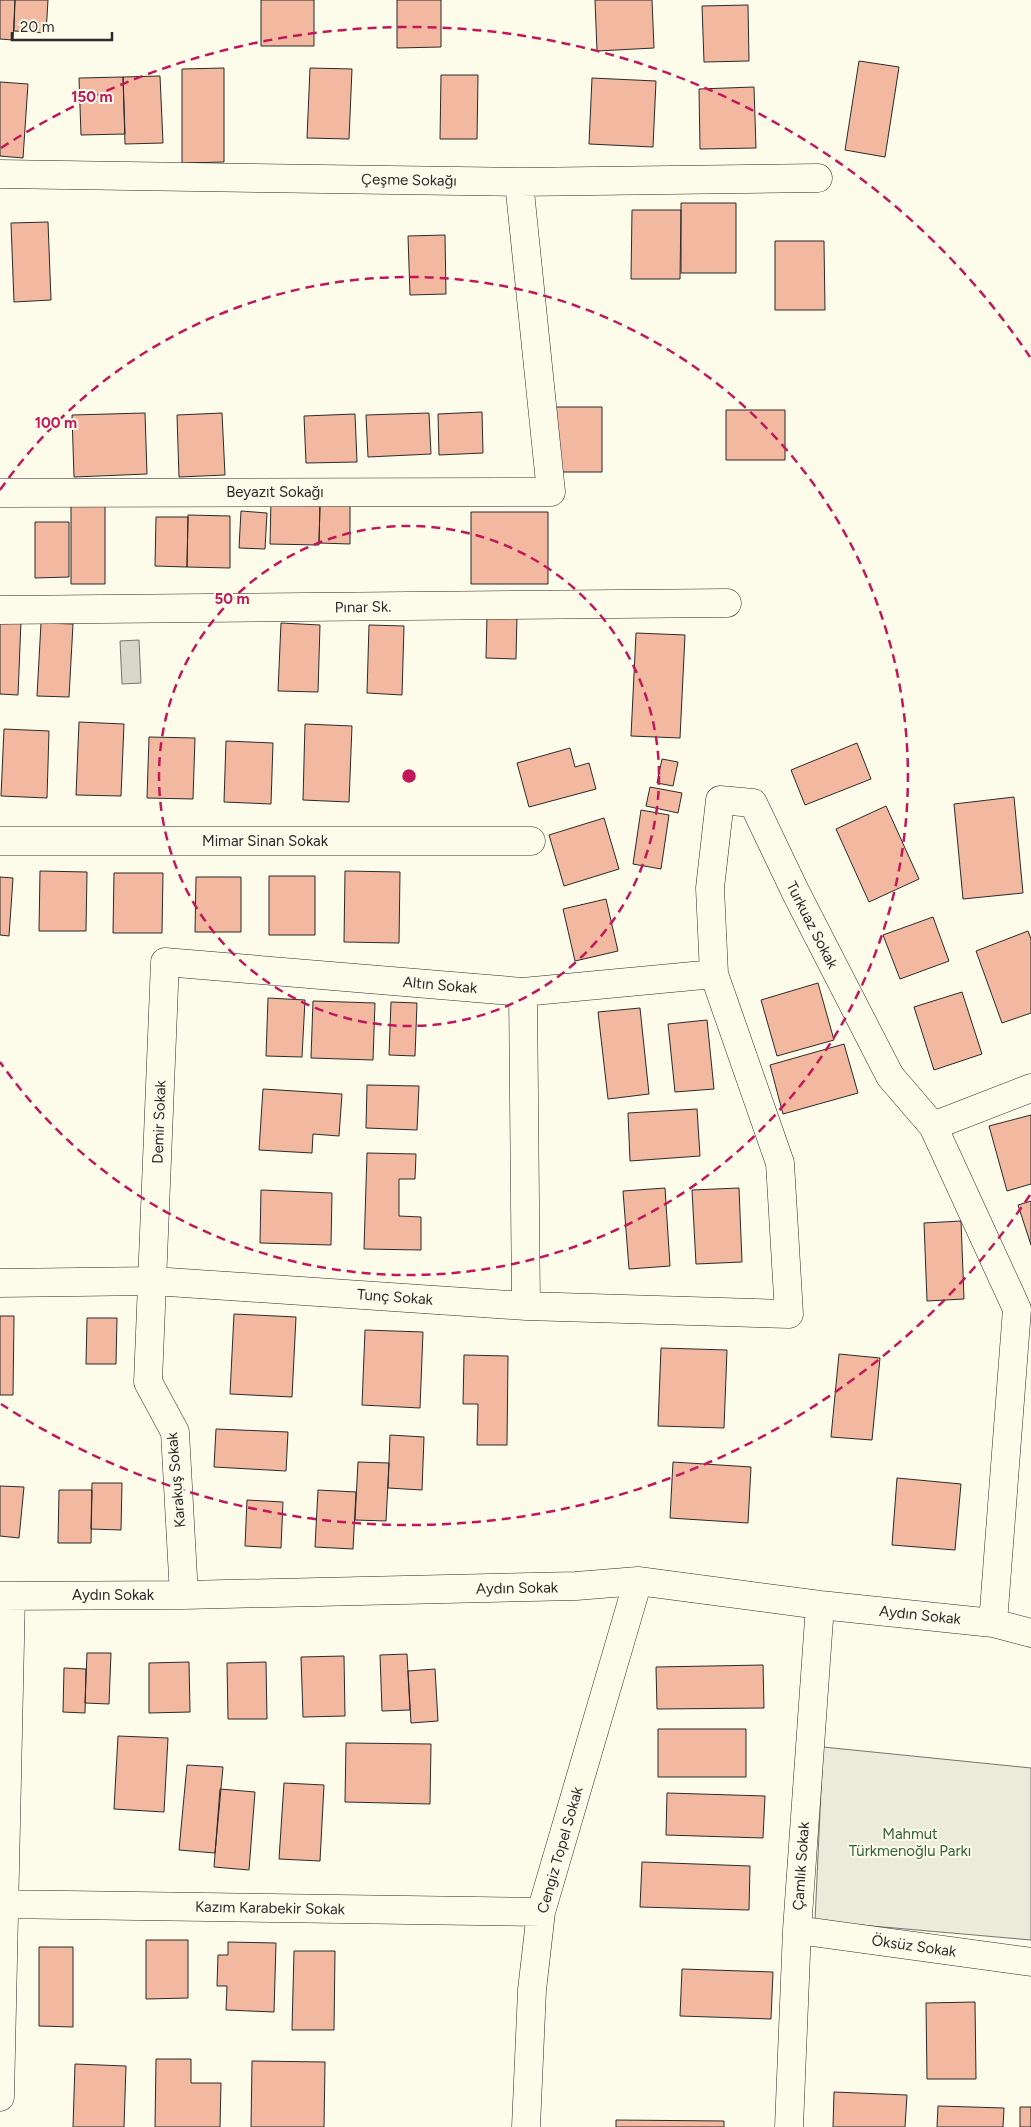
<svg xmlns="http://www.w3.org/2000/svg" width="1031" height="2127" font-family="Figtree,sans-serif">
<rect width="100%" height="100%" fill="#fdfbea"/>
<path fill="#ecebdb" stroke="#74746e" d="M823,1747l208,21v172l-216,-19z"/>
<path fill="#d8d7c9" stroke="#74746e" d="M139,640l2,43 -19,1 -2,-43z"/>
<path fill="#f2b8a0" stroke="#2b2b2b" d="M0,0h15l-2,40 -13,-1z
M15,0h33l-2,33 -32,-2z
M261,0h53v46h-53z
M397,0h44v47l-44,1z
M595,0h57l2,48 -57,3z
M748,5l1,56 -45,1 -2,-56z
M859,61l40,6 -14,90 -40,-7z
M224,68v94l-42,1v-94z
M310,68l42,1 -3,70 -42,-1z
M441,75h37l-1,64h-37z
M160,76l3,67 -38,1 -2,-67z
M123,77l2,57 -44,1 -2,-57z
M592,78l64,3 -3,66 -64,-3z
M0,82l28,2 -5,74 -23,-2z
M754,87l2,61 -56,1 -1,-60z
M681,203h55v70h-55z
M632,210h49l-1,69h-49z
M48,222l3,78 -37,2 -3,-79z
M445,235l1,59 -36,1 -2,-59z
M775,241h49l1,69h-50z
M552,407h50v65h-50z
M726,410h59v50h-59z
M482,412l1,41 -44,2 -1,-41z
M145,413l2,61 -73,3 -2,-62z
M222,413l3,62 -46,2 -2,-62z
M429,413l2,41 -63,3 -2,-42z
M355,414l2,48 -51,1 -2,-47z
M271,500l49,4 -1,41 -49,-1z
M320,504h30v40l-31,-1z
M71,506h34v78h-34z
M241,511l26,2 -2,36 -26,-1z
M471,512h77v72h-77z
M188,515l42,1v52l-43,-1z
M156,517h32l-1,50 -32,-1z
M35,522h34v55l-34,1z
M487,614l30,1 -1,44 -30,-1z
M0,620l21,1 -3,74 -18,-1z
M41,623l32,1 -4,73 -32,-1z
M281,623l39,2 -2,67 -40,-1z
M369,625l35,1 -2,69 -35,-2z
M636,633l49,2 -5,103 -49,-2z
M79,722l45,2 -3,72 -45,-1z
M305,724l47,2 -3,76 -46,-2z
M4,729l45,2 -2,67 -46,-2z
M149,737l46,1 -2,61 -46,-1z
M226,741l47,2 -2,61 -47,-2z
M857,743l14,36 -66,26 -14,-35z
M570,748l5,19 14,-4 7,26 -67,18 -12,-44z
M662,759l16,3 -5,24 -16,-3z
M650,787l32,6 -4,20 -32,-7z
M1014,797l9,96 -60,6 -9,-95z
M886,806l33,73 -50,23 -33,-73z
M641,810l28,5 -8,54 -28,-5z
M604,818l15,51 -55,17 -15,-51z
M40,871l47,1 -1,59h-47z
M345,871l55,1 -1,71 -55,-1z
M114,873h49l-1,60h-49z
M269,876h46v59h-46z
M0,877l13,1 -4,58 -9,-1z
M196,877h45v55h-46z
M606,899l12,52 -43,10 -12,-52z
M933,917l16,44 -49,18 -17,-44z
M1028,931l3,8v74l-29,10 -26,-72z
M818,983l16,57 -57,16 -16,-56z
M962,992l20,62 -48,16 -20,-63z
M268,998l37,2 -3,57 -36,-1z
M313,1001l62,2 -2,57 -62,-2z
M391,1002l26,1 -2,53 -26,-1z
M640,1008l9,86 -41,5 -10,-87z
M707,1020l7,69 -39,3 -7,-68z
M844,1044l14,49 -75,21 -13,-49z
M367,1085l52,1 -2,44 -51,-2z
M263,1089l79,5 -3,42 -26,-2 -1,19 -53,-3z
M697,1109l3,47 -70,5 -2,-48z
M1031,1115v69l-24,7 -18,-65z
M367,1153l49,1 -1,25h-16v37l22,1v33l-57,-1z
M665,1188l5,78 -41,3 -6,-78z
M739,1188l3,74 -46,2 -4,-74z
M261,1190l71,3 -1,52 -71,-2z
M1031,1201v44l-13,-40z
M961,1221l3,78 -37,2 -3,-78z
M234,1314l62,3 -4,80 -62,-3z
M0,1316h14l-1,79h-13z
M87,1318h30l-1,46h-30z
M365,1330l58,2 -3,76 -58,-3z
M661,1348l66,2 -3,78 -66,-2z
M839,1354l41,4 -8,82 -41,-3z
M464,1355l44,1 -1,89h-30l1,-41h-15z
M216,1429l72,3 -2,39 -72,-4z
M390,1435l34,2 -2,53 -34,-2z
M358,1462l31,1 -3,58 -31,-1z
M673,1462l78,5 -3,56 -78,-5z
M897,1478l64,6 -6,66 -63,-5z
M92,1483h30l-1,47 -30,-1z
M0,1486l24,1 -5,51 -19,-2z
M59,1490h33l-1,53h-33z
M318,1490l38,2 -3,57 -38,-2z
M247,1500l36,2 -2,46 -36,-2z
M87,1653h24l-2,51 -24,-1z
M407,1654l3,56 -28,1 -2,-56z
M344,1656l1,60 -42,1 -2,-60z
M189,1662l1,50 -41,1v-50z
M266,1662l1,57h-39l-1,-56z
M763,1665l1,43 -107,1 -1,-42z
M64,1668l22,1 -1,44 -22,-1z
M435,1669l3,52 -27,2 -3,-52z
M658,1729h88v48h-88z
M118,1736l50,2 -4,74 -50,-3z
M346,1743l85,1 -1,60 -85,-2z
M187,1765l36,2 -8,86 -36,-3z
M284,1783l40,2 -4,76 -41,-2z
M220,1789l35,3 -6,78 -35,-3z
M667,1793l98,3 -2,42 -97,-3z
M642,1862l108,4 -1,44 -109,-3z
M146,1940h42v58l-42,1z
M228,1942l48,1 -2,69 -48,-2 1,-24h-10l1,-31h10z
M39,1947h34v80l-34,-1z
M294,1951h41l-1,79h-42z
M682,1969l91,3 -2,47 -91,-3z
M975,2002l1,77h-49l-1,-76z
M156,2059h35v24h30l-1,44h-65z
M252,2061l73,1 -1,65h-73z
M75,2064l51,2 -2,61h-51z
M834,2092l73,3 -2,32h-72z
M938,2106l66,2 -1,19h-66z
M1020,2107h11v20h-11z
M616,2120l108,1v6h-108z"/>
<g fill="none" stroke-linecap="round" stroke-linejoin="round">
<g stroke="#2b2b2b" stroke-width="29">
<path id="minor" d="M0,174l519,8 299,-4
M0,493l551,-1 -32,-310
M0,610l727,-7
M0,841h531
M523,992l3,314
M933,1126l84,183 -24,314
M0,1283l153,-2 373,25 263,8 -9,-151 -66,-189 -4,-86 10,-88 33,3 43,90 94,183 43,50 98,-38
M184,1595l-9,-163 -27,-50 17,-420 358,30 191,-18
M0,1596l184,-1 392,-9 62,-5 182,24 173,18 38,10
M0,1904l541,8
M797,1930l234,32
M0,2097l11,-501
M526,2127l6,-137 9,-78 97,-331
M789,2127l8,-197 23,-325"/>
</g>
<use href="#minor" stroke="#fdfbea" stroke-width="28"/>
</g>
<g fill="none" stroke="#c2185b" stroke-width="2.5" stroke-dasharray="9 6">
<circle cx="409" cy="776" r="250"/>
<path d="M0 490A499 499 0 1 1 0 1062"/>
<path d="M1030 1195A749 749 0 0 1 1 1404M1 148A749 749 0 0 1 1030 357"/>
</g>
<g text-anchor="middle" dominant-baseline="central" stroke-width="4" stroke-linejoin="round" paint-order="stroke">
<g font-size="15" fill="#2b2b2b" stroke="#fdfbea">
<text transform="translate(409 180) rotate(1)">Çeşme Sokağı</text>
<text x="275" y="492">Beyazıt Sokağı</text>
<text transform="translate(363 607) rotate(-1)">Pınar Sk.</text>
<text x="265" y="841">Mimar Sinan Sokak</text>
<text transform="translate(812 925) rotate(63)">Turkuaz Sokak</text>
<text transform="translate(440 985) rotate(5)">Altın Sokak</text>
<text transform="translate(159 1122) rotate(-88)">Demir Sokak</text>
<text transform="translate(395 1297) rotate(4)">Tunç Sokak</text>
<text transform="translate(176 1480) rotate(-95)">Karakuş Sokak</text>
<text transform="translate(517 1588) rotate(-1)">Aydın Sokak</text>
<text x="113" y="1595">Aydın Sokak</text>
<text transform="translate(920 1615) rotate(6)">Aydın Sokak</text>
<text transform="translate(560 1850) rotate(-74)">Cengiz Topel Sokak</text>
<text transform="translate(801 1866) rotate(-86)">Çamlık Sokak</text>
<text transform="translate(270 1908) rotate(1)">Kazım Karabekir Sokak</text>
<text transform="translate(914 1946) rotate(8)">Öksüz Sokak</text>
</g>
<g font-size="15" fill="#34623c" stroke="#fdfbea">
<text x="910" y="1834">Mahmut<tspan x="910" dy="17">Türkmenoğlu Parkı</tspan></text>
</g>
</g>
<circle cx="409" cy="776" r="8" fill="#c2185b" stroke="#fdfbea" stroke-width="2.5"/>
<g font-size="15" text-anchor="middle" font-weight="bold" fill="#c2185b" stroke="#fdfbea" stroke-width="4" stroke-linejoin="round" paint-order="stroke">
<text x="92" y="102">150 m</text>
<text x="56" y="428">100 m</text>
<text x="232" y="604">50 m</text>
</g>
<path d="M12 32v8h100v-8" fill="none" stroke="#2b2b2b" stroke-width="2.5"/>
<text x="20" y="32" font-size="15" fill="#2b2b2b" stroke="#fdfbea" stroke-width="4" paint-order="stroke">20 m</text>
</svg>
